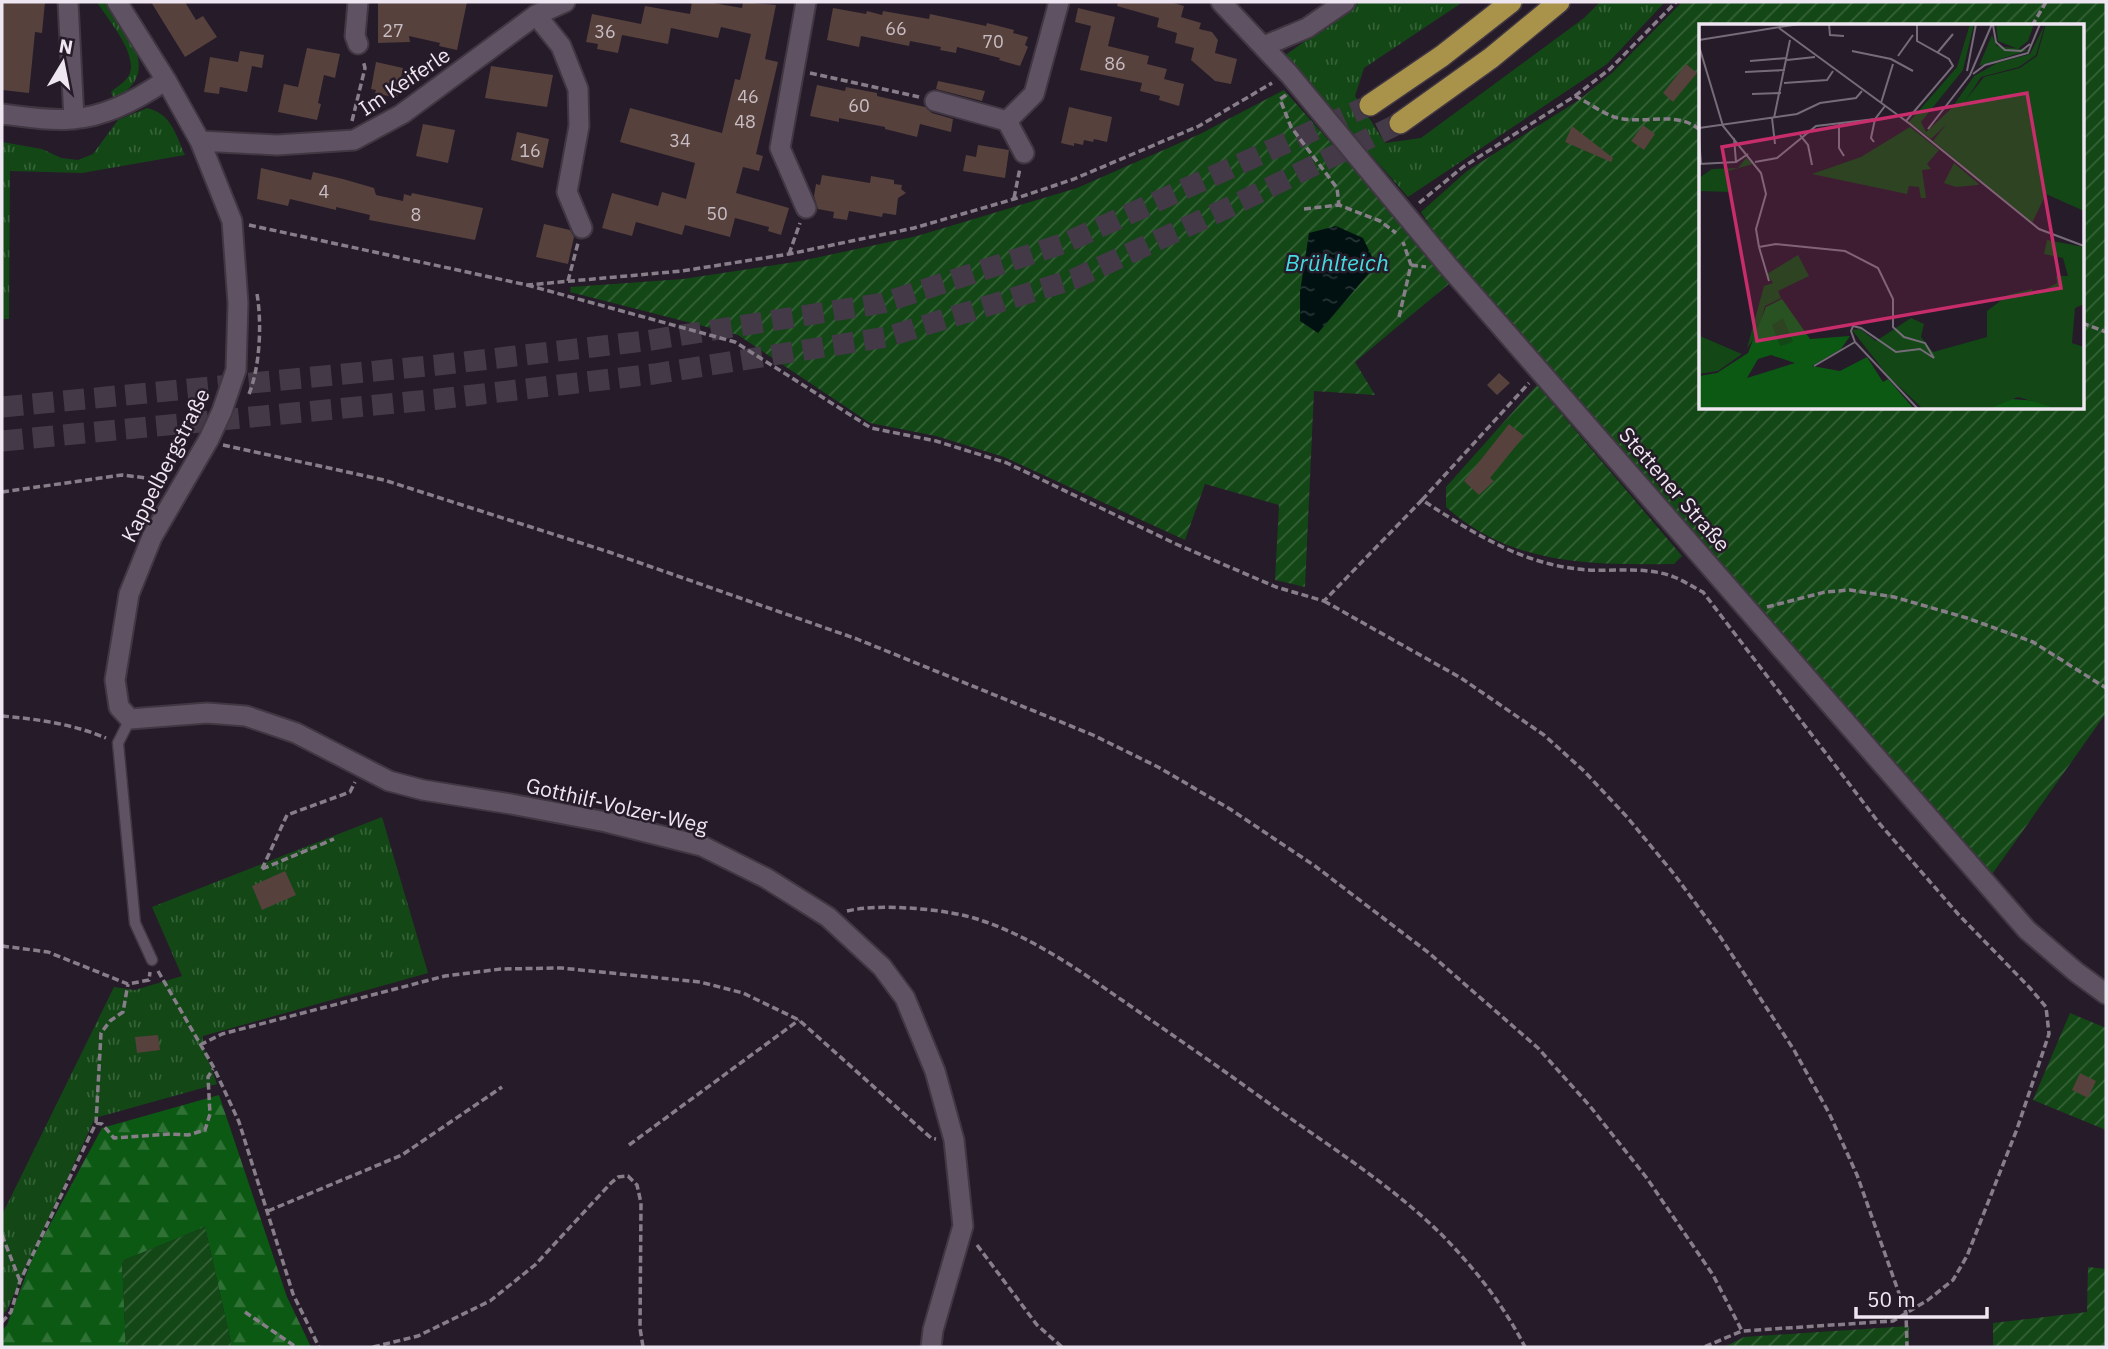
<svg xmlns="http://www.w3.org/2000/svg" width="2108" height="1349" font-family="'IBM Plex Sans',sans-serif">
<defs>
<pattern id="grass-tufts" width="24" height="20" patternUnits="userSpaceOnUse" patternTransform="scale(1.75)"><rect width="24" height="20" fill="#134716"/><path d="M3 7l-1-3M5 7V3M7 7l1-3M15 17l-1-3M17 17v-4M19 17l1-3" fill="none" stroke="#366238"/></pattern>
<pattern id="forest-firs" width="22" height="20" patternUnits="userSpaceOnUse" patternTransform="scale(1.75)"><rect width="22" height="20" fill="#0c5914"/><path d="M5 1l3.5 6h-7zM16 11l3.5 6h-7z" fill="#307136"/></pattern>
<pattern id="garden-furrows" width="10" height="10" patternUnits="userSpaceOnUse" patternTransform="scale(1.75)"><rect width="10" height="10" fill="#134716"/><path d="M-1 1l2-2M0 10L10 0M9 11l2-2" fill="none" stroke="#366238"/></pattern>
<pattern id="water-ripples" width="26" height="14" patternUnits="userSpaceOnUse" patternTransform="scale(1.75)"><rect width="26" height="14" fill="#011112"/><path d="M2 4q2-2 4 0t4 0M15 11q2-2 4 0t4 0" fill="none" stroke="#263435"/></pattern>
</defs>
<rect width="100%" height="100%" fill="#261b29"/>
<path fill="url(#grass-tufts)" d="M97,2h10c19,31 56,69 9,96l-3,-1 -2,-5c5,-5 12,-8 17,-15 13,-20 -20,-57 -31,-75z
M1360,2h103l-99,66 -9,28 30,47 36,-5 163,-120 16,-16h65l-58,62 -199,133 -124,-141z
M147,108c24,5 29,27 38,47l-103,18 -72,-2 -1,148h-7v-177l40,7 19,9 17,2 15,-6 25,-34z
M382,817l46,156 -225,63v10l14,38 -122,34 -88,192 -5,5v-100l112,-228 21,3 47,-14 -30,-69z"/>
<path fill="url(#forest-firs)" d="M219,1095l68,202 24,50h-79l-27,-120 -83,34 4,86h-124v-17l5,-5 27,-71 68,-126z"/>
<path fill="url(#garden-furrows)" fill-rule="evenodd" d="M1682,2h424v711l-118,167 -532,-614 -35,-54 46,-41 112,-71 33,-27zM1700,26h382v382h-382z
M1284,90l112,126 54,67 -95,79 20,33 -61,-4 -9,196 -30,-7 4,-75 -74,-21 -20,56 -181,-83 -68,-21 -66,-13 -132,-88 -168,-43 1,-5 112,-8 118,-18 116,-25 160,-48 123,-54z
M1537,385l145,171 -8,8c-83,1 -162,2 -228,-57v-20z
M2070,1013l36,15v102l-73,-30z
M205,1227l27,120h-106l-4,-86z
M2088,1267l18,2v78h-113v-24l94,-11z
M1909,1326v21h-185l20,-10z"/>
<path fill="url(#water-ripples)" d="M1336,226l27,12 13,27 -58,68 -18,-12v-29l9,-59z"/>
<path fill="#56413d" d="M2,2h43l-3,31 -7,-1 -6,61 -27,-3z
M151,2h34l11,18 7,-4 14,21 -32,20z
M378,2h89l-10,48 -18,-4 1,-3 -31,-7 1,6 -32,1z
M692,2h15l35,6 1,-6 33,3 -11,54 13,3 -22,92 7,2 -4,15 -16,-4 -7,26 53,15 -8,27 -13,-4 1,-4 -34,-9 -5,19 -45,-12 -3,10 -46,-13 -4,14 -30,-8 10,-35 46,13 4,-14 24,7 9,-36 -75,-21 10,-34 92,25 13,-54 5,1 11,-46 -30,-7 -3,11 -47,-10 -3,16 -46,-9 -4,18 -21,-4 1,-5 -12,-2 6,-28 49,10 4,-18 45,8z
M1118,2h52l14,4 -3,11 20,6 -2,6 13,3 6,8 -3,13 22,6 -6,25 -16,-3 -24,-21 3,-12 -19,-5 2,-10 -20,-6 2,-9 -42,-12z
M833,8l33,6 1,-3 15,4 1,-4 46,8 1,-5 56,12 1,-3 27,7 -1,3 15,4 -3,8 3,2 -8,19 -21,-6 1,-2 -43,-11 -1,6 -16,-3 1,-3 -31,-6 -1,5 -48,-10 -2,11 -32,-7z
M1078,8l37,9 -7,29 41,10 -2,8 20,5 -3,10 20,5 -5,22 -20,-6 1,-4 -20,-5 2,-8 -62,-13 11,-44 -16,-4z
M307,48l33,6 -5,24 -11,-3 -6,28 3,1 -4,16 -39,-8 6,-28 14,3z
M240,51l24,4 -2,13 -10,-2 -5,26 -27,-5 -1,7 -15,-2 6,-35 28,5z
M376,62l27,6 -6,30 -22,-5 1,-3 -5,-1z
M1686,64l11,9 -24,29 -10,-9z
M491,66l62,9 -6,32 -62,-9z
M938,81l47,10 -3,10 -46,-12z
M817,85l28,6 1,-4 31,6v3l48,11 7,6 21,6 -2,13 -31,-8 -3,13 -32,-8v-2l-46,-9v4l-29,-6z
M1069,107l43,10 -5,25 -13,-3 -1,3 -9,-2 -1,5 -9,-2v3l-13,-3z
M423,124l32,6 -7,33 -32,-7z
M1643,125l12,9 -11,16 -13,-9z
M1572,126l41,32 -2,4 -46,-20z
M517,132l32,7 -6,29 -32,-8z
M978,145l31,5 -4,28 -42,-7 3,-16 10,2z
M261,168l50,12 2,-8 30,7 31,9 2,7 27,6 1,-7 7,2 1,-3 71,15 -8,32 -106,-20 1,-5 -34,-8v3l-46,-11 -2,7 -31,-7z
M822,175l48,8 1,-7 23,4v4l8,1 -1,4 5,4 -8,5 -2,17 -13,-2 -1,4 -33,-6 -2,9 -14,-2 1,-6 -16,-3 -4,-13 2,-12 4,1z
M544,224l26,6 4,7 -6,27 -32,-7z
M1499,373l11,10 -13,12 -10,-10z
M1509,424l15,12 -34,42 4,3 -15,14 -15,-14z
M285,871l11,24 -34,15 -10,-24z
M158,1035l2,15 -23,3 -2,-16z
M2080,1073l16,8 -8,17 -16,-8z"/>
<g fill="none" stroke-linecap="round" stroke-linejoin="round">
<path stroke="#443947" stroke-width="21" stroke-dasharray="21 10" stroke-linecap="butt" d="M2,407l436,-42 207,-24 238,-38 182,-60 305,-138
M2,441l437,-42 215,-25 233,-37 187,-58 162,-75 164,-81"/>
<g stroke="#403742" stroke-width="13">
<path id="lane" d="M130,719l-12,24 17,180 17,37"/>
</g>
<g stroke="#403742" stroke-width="23">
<path id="street" d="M68,2l6,117
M117,2l49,78 34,61 32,80 6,82 -2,67 -14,41 -13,28 -57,98 -23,57 -14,86 4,27 11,12 77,-6 39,3 50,17 93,48 34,9 88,14 95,18 96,24 64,32 62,39 54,50 23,31 30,73 19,69 9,86 -30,104 -2,17
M1221,2l68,72 160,193 578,663 49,42 30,22
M536,15l25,31 17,43 1,37 -12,66 15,36
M358,44l-3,-8 3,-34
M1264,46l43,-18 38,-26
M935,101l72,20
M2,114c23,3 47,7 70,5 33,-2 68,-21 94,-39
M200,141l77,4 77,-5 48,-26 134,-99 29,-13
M1024,153l-17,-32 27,-27 25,-92
M806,208l-26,-60 26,-146"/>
</g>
<g stroke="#403742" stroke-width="24">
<path id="highway" d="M1370,105l72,-49 69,-54
M1400,123l91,-65 68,-56"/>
</g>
<path stroke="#887e8a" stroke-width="3.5" stroke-dasharray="7 3.5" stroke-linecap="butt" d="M2032,26l14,-24
M810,73l109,24
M1286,95l-6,4 11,28 46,61 2,17
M1575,96l35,-27 66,-67
M352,121l13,-53 -2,-8
M1014,198l6,-30
M1419,203l44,-36 112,-71c12,6 26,16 39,21 29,9 61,-8 86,13
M1304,209l35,-4 41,16 16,12
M249,225l278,60 155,-14 107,-17 125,-26 100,-29 60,-20 125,-53 73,-43
M789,254l11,-31
M1411,265l15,2
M568,281l10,-38
M527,285l208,57 136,86 65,13 71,22 169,81 100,43 48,14 98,-101c48,31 98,63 156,69 31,4 66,-4 96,8 10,4 19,10 29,15l176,231 79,91 72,74 16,19 3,27 -32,95 -50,127 -14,24 -25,20 -35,21 -151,10 -38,16
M1399,317l12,-52 -8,-23
M2082,323l24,9
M249,394c11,-27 13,-71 8,-100
M223,445l161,35 225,72 248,87 236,96 65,32 72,42 85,57 114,87 109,95 51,57 57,72 67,98 29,56
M2,492l120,-17 25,3 15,7
M1422,500l107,-117
M1324,601l137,77 83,57 40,36 43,46 47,57 47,64 73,112 35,63 28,62 49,138 1,34
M1767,607l58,-15 25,-2 44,7 73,21 66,24 73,46
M2,716c35,3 71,8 104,22
M262,869l25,-54 63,-23 5,-10
M262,869l72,-30
M847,911c33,-8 104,-2 136,10 53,18 100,52 146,84 45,31 90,62 134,94 61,44 128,85 181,138 32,33 60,69 81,110
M2,946l46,6 80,32 21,-4 1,-8
M158,971l56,97 25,54 54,172 26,53
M200,1045l22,-11 223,-58 56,-7 60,-1 139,14 43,11 56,27 132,118 5,1
M96,1123l6,1 12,14 57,-4 17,1 17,-5 5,-16 -2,-37 5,-8
M629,1145l170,-125
M268,1211l134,-56 100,-68
M2,1235l18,46
M977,1245l60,80 25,22
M245,1312l51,35
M2,1322l9,-10 9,-31 76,-158 5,-90 9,-12 13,-9 5,-28
M373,1347l45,-11 72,-35 45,-36 76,-82 7,-6 10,-1 9,9 4,18 -1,125 3,19"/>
<use href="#lane" stroke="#5f5262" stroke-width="10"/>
<use href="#street" stroke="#5f5262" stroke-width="19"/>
<use href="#highway" stroke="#a9924a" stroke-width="21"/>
</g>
<g text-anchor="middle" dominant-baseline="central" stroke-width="5" stroke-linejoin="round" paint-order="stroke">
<g font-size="18" fill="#c8bdc3">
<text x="896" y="28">66</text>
<text x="393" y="30">27</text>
<text x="605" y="31">36</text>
<text x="993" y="41">70</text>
<text x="1115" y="63">86</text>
<text x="748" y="96">46</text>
<text x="859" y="105">60</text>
<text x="745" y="121">48</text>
<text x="680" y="140">34</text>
<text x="530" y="150">16</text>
<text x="324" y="191">4</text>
<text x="717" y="213">50</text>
<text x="416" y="214">8</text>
</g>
<g font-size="21" fill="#eee6f0" stroke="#261b29">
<text transform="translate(404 81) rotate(-34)">Im Keiferle</text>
<text transform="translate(165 465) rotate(-63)">Kappelbergstraße</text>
<text transform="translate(1675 489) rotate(49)">Stettener Straße</text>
<text transform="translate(617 805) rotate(13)">Gotthilf-Volzer-Weg</text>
</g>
<g font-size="23" font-style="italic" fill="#44dbe0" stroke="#261b29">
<text x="1337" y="262">Brühlteich</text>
</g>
</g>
<g transform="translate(1699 24)">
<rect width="385" height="385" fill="#261b29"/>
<path d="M271,0h4l-11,46 -42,52 5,10 25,-23 23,-33 23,-13 33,-9 15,-30 -9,31 -17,12 -38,10 -25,38 -25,24 -22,-17 48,-55zM297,0h36l1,3 -5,14 -10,8 -20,-8zM293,11l5,11 32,4 -50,16zM47,134l7,6 -25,7 4,21 -33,-1v-13l13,-9 26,-1zM99,231l11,21 -31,15 3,7 -16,8 -8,29 -10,13 17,-62 9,-3 -6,-9z" fill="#134716"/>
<path d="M83,275l28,40 40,-3 -9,13 -29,17 28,5 27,-14 16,25 5,-3 26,30h-215v-33l18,-3 31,-20 18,-46zM72,331l24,8 -48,15 11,-19zM313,375l26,2 19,8h-70z" fill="#0c5914" fill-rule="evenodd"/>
<path d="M347,0l38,2v185l-38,-17 -14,29 -99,-82 51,-64 36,-9 17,-12zM211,103l29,23 -12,14 4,5 -9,1 4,28h-5l-2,-11 -10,-1 -2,8 -95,-20 49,-17zM255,139l25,21 -1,1 -22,2 -12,-4zM348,216l37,7v57l-9,4 -3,35 12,4v62h-26l-40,-12 -31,12h-64l-35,-33 -36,-46 8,-1 16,12 35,-23 13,6 -3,13 12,15 54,-15v-26l21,-16 24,-6 2,6 23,-12 -1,-7h12l-5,-18 -19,-4zM84,294l10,24 -13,4 -8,-21zM0,312h1l42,18 -24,17 -19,3z" fill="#134716"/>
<path fill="none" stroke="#766c79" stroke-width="2" d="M130,0l1,11 14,1M294,1l3,17 9,8 16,1 9,-7M80,4l131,96 129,105 45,17M0,16l100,-16M0,22l24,80 38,47 5,21 -10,35 3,18M153,27l39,8 22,12M239,28l15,-18M199,32l15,-21M88,36l28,-3M51,37l37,-3M268,47l9,-47M46,48l40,-2M274,50l12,-9 43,-12 12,-29M85,59l43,-3 6,-9M53,70l29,-1M182,79l12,-39M73,94l3,26M75,94l16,-78M207,97l47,-55 -4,-7 -32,-18v-17M140,99v25l5,8M0,104l98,-14 23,-11 36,-5 6,-7M229,105l42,-54 22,-51M101,111l8,10 4,20M35,114l2,24M0,115l2,25M175,118l-3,-4 4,-19M56,138l22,-4 39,-32 59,-7 10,-13M0,140l37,-2 12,-8M60,223l17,-3 69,7 33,17 15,31v28l11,10 21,6 9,15 -14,-9 -24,3 -35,-24 -8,-2 -2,5 4,11 63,67M60,223l10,34M115,342l41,-24"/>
<path fill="#c62d6a" fill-opacity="0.15" stroke="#c62d6a" stroke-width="3.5" d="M328,69l34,195 -304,53 -35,-194z"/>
<rect width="385" height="385" fill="none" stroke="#eee6f0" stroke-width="3.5"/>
</g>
<rect width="2108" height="1349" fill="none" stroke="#eee6f0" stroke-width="7"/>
<g transform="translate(63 63) rotate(10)" stroke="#261b29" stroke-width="5" paint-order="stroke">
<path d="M0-5L12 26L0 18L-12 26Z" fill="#eee6f0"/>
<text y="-10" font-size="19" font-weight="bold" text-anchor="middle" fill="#eee6f0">N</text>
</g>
<path d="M1856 1307v10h131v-10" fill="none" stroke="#eee6f0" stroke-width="3.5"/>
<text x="1867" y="1307" font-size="21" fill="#eee6f0" stroke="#261b29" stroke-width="5" paint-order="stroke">50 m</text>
</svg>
